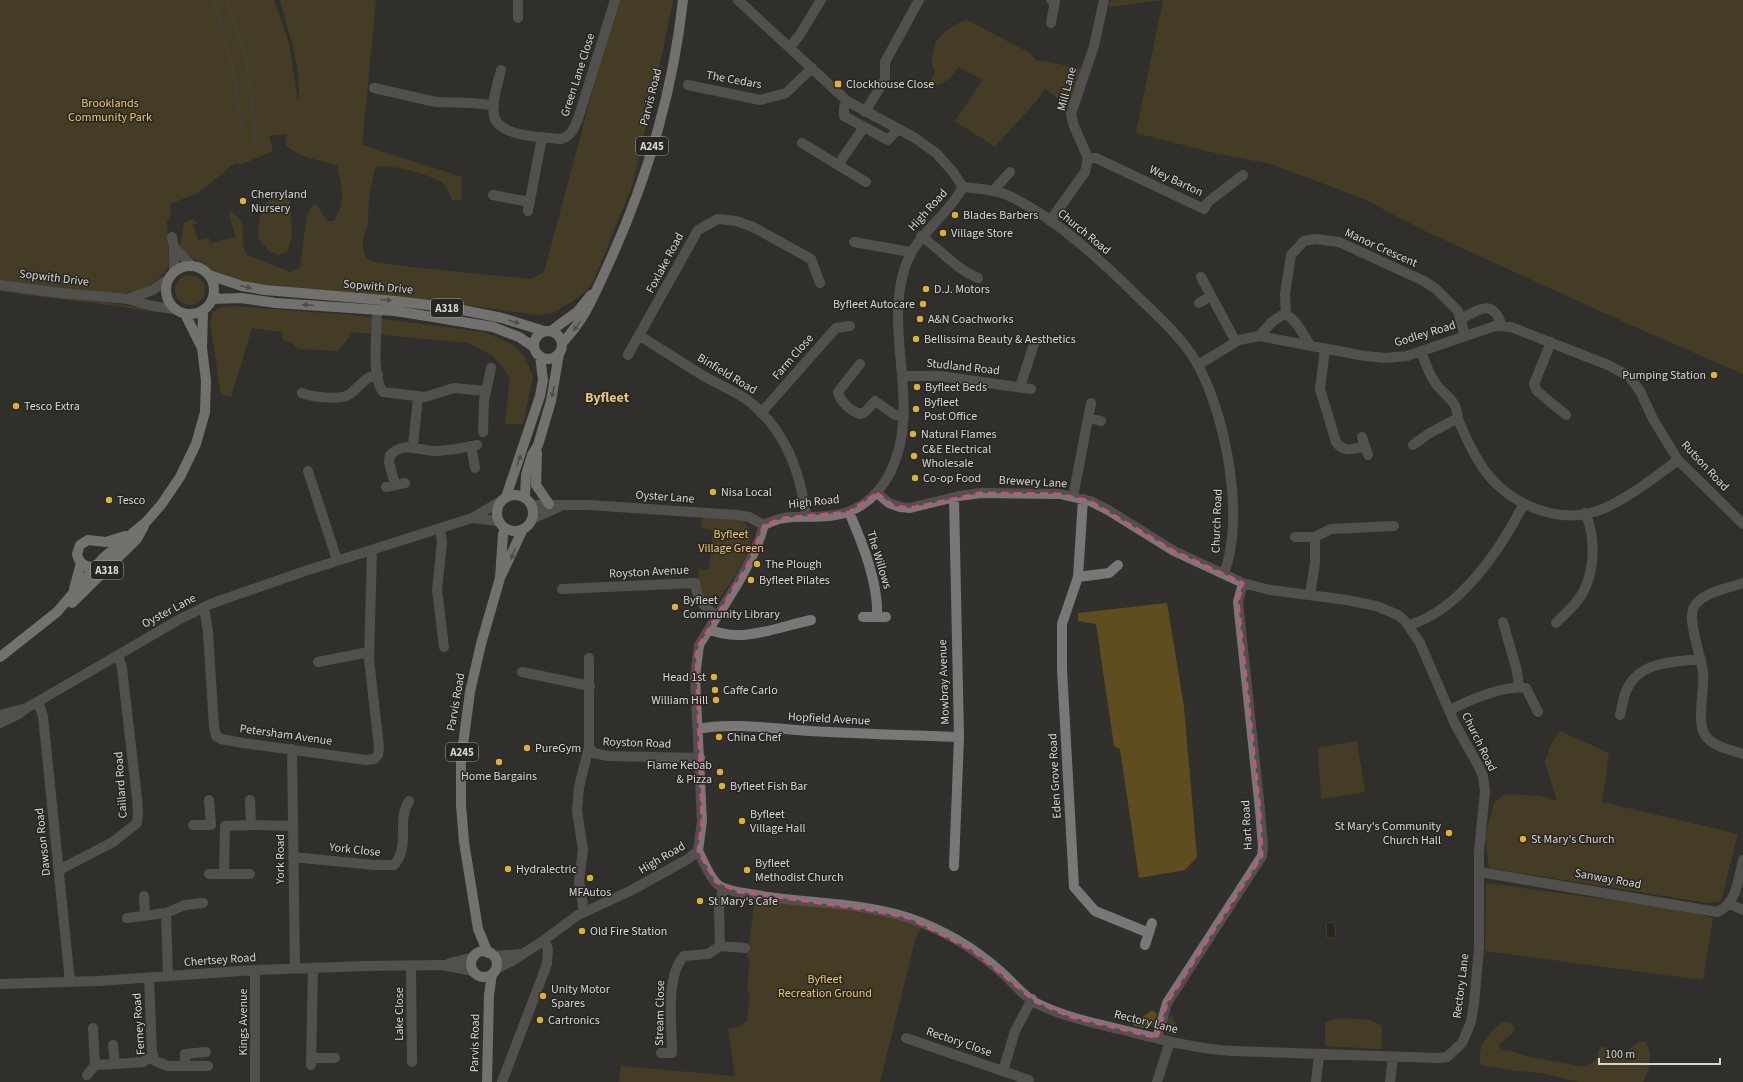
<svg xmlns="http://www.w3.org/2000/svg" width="1743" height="1082" font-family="'Source Sans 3',sans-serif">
<rect width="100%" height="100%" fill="#31302c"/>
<path fill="#5e4d1e" d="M0,0h274l15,43 9,59c5,-34 -10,-69 -18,-102h96l-14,145 100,32 -1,23h-9c-3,-7 -4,-14 -11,-18 -11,-8 -54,-19 -66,-15l-6,29 -1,28 -5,16v10l3,8 8,4 45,6 112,11 13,-7 73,-272h56l-17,83 -24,103 -39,96 -9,11 -14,10 -18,10 -14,2 -64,-9 -231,-23 -31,-12 -29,-20 -3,-5 4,-23 8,-4 6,4 -5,2 5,15 11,-2 1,5 26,-6 -7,-23 1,-3c23,14 6,28 17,44l43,17 10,-4 7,-53 4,-8 5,-3 11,17h7c12,-16 8,-38 3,-56 -19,-6 -37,-6 -52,-21l2,-10 -18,2 4,15 -30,13 -8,-1 -37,30 -28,11 1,11 -4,7 2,39 -3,10 -15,15 -14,6 -21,2 -69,-7 -47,-6z
M1111,0h632v374l-108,-47 -208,-95 -65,-34 -91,-34 -56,-11 -79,-20 27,-133 -54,7z
M967,20l63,33 6,7 48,9 -16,39 -23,-20 -8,12 -42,47 -40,-26 28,-41 -25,-13 -9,12 -11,6 -7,-4 4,-10 -4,-10 5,-19 8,-10 18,-11z
M282,194l8,7 2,35 -5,16 -9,3 -9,-4 -11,-13c1,-20 2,-38 24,-44z
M175 290a15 15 0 1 1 30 0a15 15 0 1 1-30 0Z
M0,289c49,8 99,11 148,20v2c-49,-9 -99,-12 -148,-20z
M232,306l120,9 131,17 22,9 8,4 12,12 8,20 -10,47h-18l5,-47 -17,-21 -24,-13 -116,-11 -15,19 -40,-2 -6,-6 -9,-3 -1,-8 -30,-4 -21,69 -10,-3 -11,-71 3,-11 7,-4z
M702,517l40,3c4,5 9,10 9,16 -1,22 -23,49 -34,67l-5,2 -5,-1 -8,-19 -1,-15 11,-1 4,-39 -12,-2z
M1167,603l17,104 13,150 -12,13 -46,8 -19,-129 -6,-3 -18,-122 -18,-3v-8z
M1560,731l49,22 -7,49 136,32 -17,67 -13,2 -219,-35 -4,-31 9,-34 12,-9 34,2 17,5 -12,-39 6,-18z
M1357,741l8,51 -44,7 -3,-51z
M1486,883l191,26 36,9 -10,62 -218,-29z
M755,900l128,15 39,11 -7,14 -35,142h-261l2,-16 114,10 -7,-47 11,-2 8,-6 3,-25 -3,-8 3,-29 -3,-1z
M1152,1010l5,4 -4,11 -8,3 -11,-2 -1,-2z
M1172,1016l7,16 -4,3 -7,-1 -5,-6 2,-9z
M1337,1018l34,2 11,6 -1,23 -56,-3v-23z
M1503,1022l8,1 4,5 -2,5 -13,10 -1,4 5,3 10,2 15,5 56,10 10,-6 3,-5v-5l4,-5 10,5 17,-1 11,-9 6,2c7,12 4,27 -3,39h-64l-37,-9 -26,-2 -35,-6c-6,-16 9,-35 22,-43z"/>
<path fill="#221a05" stroke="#585243" d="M1334,922l2,16h-9l-1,-15z"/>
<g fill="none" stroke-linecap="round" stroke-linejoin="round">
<path stroke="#585243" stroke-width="2.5" d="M213,0l20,68 9,62
M227,0l18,52 10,74 -1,22
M297,0l3,8"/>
<path stroke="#797876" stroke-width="10" d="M518,0v18
M738,0l109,101 68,37 21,15 17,19 10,15
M1051,23l4,-22 -4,-1
M790,47l9,-11 22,-36
M501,70c-3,13 -10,32 -7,46 5,21 49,21 67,23 11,-3 13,-11 17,-20l37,-119
M688,85l72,15 26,-7 26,-25
M374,88l62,14 35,1 23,2
M847,101l-3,6v9l44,24 10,-11
M865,112l20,-33v-17l34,-62
M802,143l64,39
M1088,158h8l108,51 4,-7 35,-27
M838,165l26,-38
M963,187c14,2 31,2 44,8 47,21 97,68 133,104 19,18 41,38 55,61 30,50 51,158 29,213
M993,191l17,-19
M493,195l36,7
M528,211l14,-74
M1050,221l35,-49 3,-14 -14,-32 -3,-12 23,-68 10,-46
M921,236c20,14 35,33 57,42
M172,237l2,10v24
M854,242l56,10
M174,247l18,19
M1201,277l35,65
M0,285l60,8 68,6 24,7 22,3
M128,299l25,-9 14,-10
M1199,303l12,-7
M377,311c0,19 -6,66 6,81l42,5 29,-9 32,3
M1286,315l-1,-21 6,-39 13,-14 11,-2 24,3 85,39 12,8 22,22 7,25
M1461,319c20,-11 32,-20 41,7
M640,336c21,13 41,26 62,39 15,9 34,16 48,27 36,29 51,71 56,115
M1259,336l13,-14 12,-8c12,4 19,21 26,31
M1551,342l-17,42 3,7 29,24
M1325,349l-5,40 16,53c8,11 18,7 29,4
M1421,351c4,12 8,23 15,33 5,7 14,13 18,20 3,4 3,10 4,15 6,15 14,32 23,46 25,39 79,63 124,43 26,-12 50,-31 73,-48
M628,355l70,-125 20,-11 18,2 17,6 58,32 9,24
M860,364l-22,28c2,9 12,19 22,22l5,-2 10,-11 20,14 9,1
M1198,365l41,-25 20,-4 106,20 21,2 21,-2 88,-30 16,1 97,38 21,11 11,15 13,28 25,41 65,64
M903,376h36l92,13
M1020,387l15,-46
M302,393c8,4 38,7 46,2 12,-7 14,-17 30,-21
M761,413l75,-85 14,-2
M1089,418l12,3
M483,432l1,-31 7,-33
M1362,437l6,18
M1413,445l15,-11 30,-16
M413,446l5,-49
M471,446l4,22
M308,471l29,89
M395,485l-6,-23 1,-7c15,-15 31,-3 47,-4 14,-1 27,-3 40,-6
M386,487l19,-4
M1073,497l18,-94
M954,498l5,239 -5,129
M1083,499l-5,78 -16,47v45l12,218 21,24 54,22
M531,505h58l148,10 12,2 15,8
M849,512c13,30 30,72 28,105
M472,518l26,3
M532,519l29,-13
M764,525c6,-3 13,-6 20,-7 21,-3 45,2 66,-7 18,-7 31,-21 40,-38 33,-67 -7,-138 15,-206 11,-33 42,-50 58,-80
M440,529l2,13 -5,48 7,57
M1295,537h20l16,-8 63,-3
M1078,577l31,-4 9,-8
M1743,583c-15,5 -44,10 -50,26 -5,13 8,47 10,63 2,17 -7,50 2,63 8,12 26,15 38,19
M562,589l133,-6c2,16 8,24 22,33
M1310,595l5,-32v-26
M204,607l4,25 6,95 2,9 5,3 22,4 123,17 8,-1 4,-4 1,-8 -10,-88 3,-109
M863,617h23
M1503,622l14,49 2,16
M1556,623c7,-7 16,-15 22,-23 17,-23 19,-61 7,-87
M1409,625c50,-14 92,-76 114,-120
M709,629c31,15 69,-2 102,-9
M589,658v89l4,6 15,3 92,2
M318,662l51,-10
M522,672l68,14
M38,702l5,14 27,266
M1449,711c19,-11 56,-26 77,-23l12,24
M0,715l23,-6
M1620,715c2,-8 3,-16 6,-24 13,-30 46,-29 75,-32
M0,723l19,-9 6,-5 155,-90 33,-16 92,-32 167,-53 29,-17
M698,729c31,-7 79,0 112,2 50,3 99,4 149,6
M292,749l3,220
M250,800l1,25 42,1
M193,825h18l-2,-25
M698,851c6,11 11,26 20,34 10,7 27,8 38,10 50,9 104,7 153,23 32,11 65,30 91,53 12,10 22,24 36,32 27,14 58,20 87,27 36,9 73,19 110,21l205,7 9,-1 15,-14 9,-21 3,-19 5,-54v-98l6,-60 -2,-15 -5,-11 -23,-41 -35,-81 -15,-22 -7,-6 -22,-9 -29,-6 -77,-10 -27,-7 -69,-32 -66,-41 -18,-9 -30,-7 -79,-1 -22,3 -49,12 -10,-1 -11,-4 -12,-10
M293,857l81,8h20c17,-19 2,-45 15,-64
M59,870l54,-28 24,-19 1,-9 -1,-16 -15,-130 -4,-13
M1479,872l238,40c20,-8 21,-33 26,-52
M209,874h15l1,-48 26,-1
M224,874h26
M144,896l1,19
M1729,904l14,6
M584,912l-5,-31 4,-31 -6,-39 2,-24 10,-40
M127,918l39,-5
M1145,945l7,-22
M720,946l-1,-37 4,-21
M493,956l27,-2
M450,963l24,-6
M411,966l1,96
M496,969l16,-8 28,-18 38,-28 52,-24 58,-32 10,-8 4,-30 -7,-144 4,-32c23,-38 53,-77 65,-120
M168,976l-2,-63 19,-8 18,-2
M149,978l3,74 3,9 13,5h17v-12l21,-2
M0,984l98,-3 157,-11 112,-4 75,-1 31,6
M93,1028l2,37 20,-1
M906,1038l123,42
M1157,1038l10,-35 95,-147 1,-9 -3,-37 -22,-208 5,-19
M113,1045l2,19 28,-2 9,-6
M661,1053h11c0,-28 -7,-77 12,-97l24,-2 12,-8 25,2
M311,1058h24
M311,1065l2,-97
M185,1066h23
M1003,1071l12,-40 17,-32
M87,1075l8,-10
M255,1081v-111
M502,1082l45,-118 1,-15 -4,-9
M1157,1082l13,-41
M1316,1082l3,-27
M1390,1082l3,-25"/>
<path stroke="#c2c0bc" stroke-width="10" d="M166 290a24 24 0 1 1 48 0a24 24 0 1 1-48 0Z
M209,275l33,11 23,4 130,11 58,7 49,10 42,13
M212,299l29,-1 35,5 119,8 38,6 60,10 26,10 15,10
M185,314l17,34
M534 345a14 14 0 1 1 28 0a14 14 0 1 1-28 0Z
M551,331l27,-20 13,-16
M562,343c24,-25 33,-50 47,-80 38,-83 64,-173 74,-263
M537,453l-1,32 13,19
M497 513a18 18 0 1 1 36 0a18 18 0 1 1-36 0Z
M506,497l34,-101 3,-16 -3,-24
M525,498l1,-23 6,-20 6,-10 13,-44 8,-47
M97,566c-10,3 -18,-2 -20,-12l3,-9 8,-5 18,2 19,-6
M501,576l22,-47
M74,589l7,-26
M72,603l65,-64 7,-13
M0,657l57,-45 46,-54 44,-37 14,-16 19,-28 16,-33 9,-32 1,-31 -4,-33 1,-38
M471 964a13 13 0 1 1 26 0a13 13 0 1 1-26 0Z
M488,953l-10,-24 -14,-87 -3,-37v-45l9,-68 11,-48 19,-66 3,-44 2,-5
M487,1082l2,-87 3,-21"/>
</g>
<defs><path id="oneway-solid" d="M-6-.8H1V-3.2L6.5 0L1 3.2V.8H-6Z"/></defs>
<g fill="#74736f">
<use href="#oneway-solid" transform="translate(246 287) rotate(13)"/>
<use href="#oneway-solid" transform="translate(386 300) rotate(4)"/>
<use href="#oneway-solid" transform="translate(308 305) rotate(-175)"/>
<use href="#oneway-solid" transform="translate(514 322) rotate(19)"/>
<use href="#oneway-solid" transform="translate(577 326) rotate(127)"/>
<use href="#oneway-solid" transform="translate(553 392) rotate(104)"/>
<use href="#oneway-solid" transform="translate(519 460) rotate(-70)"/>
<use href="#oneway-solid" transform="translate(513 554) rotate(113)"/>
</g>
<path d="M0 0H1743V1082H0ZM877,493l17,13 16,2 71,-15 79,1 30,7 84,50 69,32 -5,19 22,208 2,46 -95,147 -10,35 -86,-21 -35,-15 -64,-52 -63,-32 -39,-8 -131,-18 -23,-10 -18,-31 4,-30 -6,-166 3,-10 48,-79 17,-41 20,-7 65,-6z" fill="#31302c" fill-opacity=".55" fill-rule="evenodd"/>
<path fill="none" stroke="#c8517f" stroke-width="3" stroke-dasharray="8 5" stroke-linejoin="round" d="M877,493l17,13 16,2 71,-15 79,1 30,7 84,50 69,32 -5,19 22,208 2,46 -95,147 -10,35 -86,-21 -35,-15 -64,-52 -63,-32 -39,-8 -131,-18 -23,-10 -18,-31 4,-30 -6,-166 3,-10 48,-79 17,-41 20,-7 65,-6z"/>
<g fill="#ddb133" stroke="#272622" stroke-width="1.5">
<rect x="834" y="80" width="8" height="8" rx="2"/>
<circle cx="243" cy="201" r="4"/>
<circle cx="955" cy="215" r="4"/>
<circle cx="943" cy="233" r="4"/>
<circle cx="926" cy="289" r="4"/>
<circle cx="923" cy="304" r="4"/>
<circle cx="920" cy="319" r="4"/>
<circle cx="916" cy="339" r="4"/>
<circle cx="1714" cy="375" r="4"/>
<circle cx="917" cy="387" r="4"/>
<circle cx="16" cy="406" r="4"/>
<circle cx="916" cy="409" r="4"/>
<circle cx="913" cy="434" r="4"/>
<circle cx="914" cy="456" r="4"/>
<circle cx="915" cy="478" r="4"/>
<circle cx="713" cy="492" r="4"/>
<circle cx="109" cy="500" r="4"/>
<circle cx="757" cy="564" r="4"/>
<circle cx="751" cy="580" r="4"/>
<circle cx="675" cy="607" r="4"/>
<circle cx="714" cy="677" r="4"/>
<circle cx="715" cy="690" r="4"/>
<circle cx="716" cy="700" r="4"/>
<circle cx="719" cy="737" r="4"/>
<circle cx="527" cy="748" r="4"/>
<circle cx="499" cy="762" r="4"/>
<circle cx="720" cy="772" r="4"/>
<circle cx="722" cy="786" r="4"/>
<circle cx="742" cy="821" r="4"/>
<circle cx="1449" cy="833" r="4"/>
<circle cx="1523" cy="839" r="4"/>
<circle cx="508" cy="869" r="4"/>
<circle cx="747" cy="870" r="4"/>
<circle cx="590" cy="878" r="4"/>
<circle cx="700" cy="901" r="4"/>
<circle cx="582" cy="931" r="4"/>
<circle cx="543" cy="996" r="4"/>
<circle cx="540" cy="1020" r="4"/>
</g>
<g text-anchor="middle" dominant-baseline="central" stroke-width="3" stroke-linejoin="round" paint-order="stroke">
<g fill="#272622" stroke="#a2a19f" stroke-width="1">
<rect x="636" y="137" width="32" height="18" rx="3"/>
<rect x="431" y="299" width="32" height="18" rx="3"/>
<rect x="91" y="561" width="32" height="18" rx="3"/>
<rect x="446" y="743" width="32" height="18" rx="3"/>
</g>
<g font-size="11" font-weight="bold" fill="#d7d6d4">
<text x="652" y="146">A245</text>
<text x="447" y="308">A318</text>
<text x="107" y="570">A318</text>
<text x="462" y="752">A245</text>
</g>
<g font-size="12" fill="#d7d6d4" stroke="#272622">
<text transform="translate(578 75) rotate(-72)">Green Lane Close</text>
<text transform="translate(734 80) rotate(10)">The Cedars</text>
<text transform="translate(1067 89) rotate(-75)">Mill Lane</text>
<text transform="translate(651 97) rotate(-76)">Parvis Road</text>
<text transform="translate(1176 181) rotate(25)">Wey Barton</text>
<text transform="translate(928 210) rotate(-48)">High Road</text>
<text transform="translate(1084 232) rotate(39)">Church Road</text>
<text transform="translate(1381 248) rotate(24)">Manor Crescent</text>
<text transform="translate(665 263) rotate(-62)">Foxlake Road</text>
<text transform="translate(54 278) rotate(7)">Sopwith Drive</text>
<text transform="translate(378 287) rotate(5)">Sopwith Drive</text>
<text transform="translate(1425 334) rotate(-17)">Godley Road</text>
<text transform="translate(793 357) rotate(-49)">Farm Close</text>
<text transform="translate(963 367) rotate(6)">Studland Road</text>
<text transform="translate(727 374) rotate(31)">Binfield Road</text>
<text transform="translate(1705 466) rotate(47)">Rutson Road</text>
<text transform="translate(1033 482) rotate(3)">Brewery Lane</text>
<text transform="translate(665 497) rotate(4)">Oyster Lane</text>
<text transform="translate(814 502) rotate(-6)">High Road</text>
<text transform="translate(1217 521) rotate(-88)">Church Road</text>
<text transform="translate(879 560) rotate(73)">The Willows</text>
<text transform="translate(649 572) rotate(-3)">Royston Avenue</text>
<text transform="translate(169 611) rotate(-28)">Oyster Lane</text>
<text transform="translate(944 682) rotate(-92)">Mowbray Avenue</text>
<text transform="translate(456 702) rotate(-80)">Parvis Road</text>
<text transform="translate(829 719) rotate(3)">Hopfield Avenue</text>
<text transform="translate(286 735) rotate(8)">Petersham Avenue</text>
<text transform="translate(1479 742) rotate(64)">Church Road</text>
<text transform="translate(637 743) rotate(2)">Royston Road</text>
<text transform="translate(1055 776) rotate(-93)">Eden Grove Road</text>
<text transform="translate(121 785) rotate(-94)">Caillard Road</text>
<text transform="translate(1247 825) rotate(-93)">Hart Road</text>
<text transform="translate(43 842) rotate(-96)">Dawson Road</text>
<text transform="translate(355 850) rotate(6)">York Close</text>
<text transform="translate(662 858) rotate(-30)">High Road</text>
<text transform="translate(280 859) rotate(-90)">York Road</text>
<text transform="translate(1608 879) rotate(10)">Sanway Road</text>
<text transform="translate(220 960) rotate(-4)">Chertsey Road</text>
<text transform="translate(1461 986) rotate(-83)">Rectory Lane</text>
<text transform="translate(660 1013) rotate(-89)">Stream Close</text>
<text transform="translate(399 1014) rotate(-90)">Lake Close</text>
<text transform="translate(243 1022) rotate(-90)">Kings Avenue</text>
<text transform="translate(1146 1022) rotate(14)">Rectory Lane</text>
<text transform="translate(139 1024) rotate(-94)">Ferney Road</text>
<text transform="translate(959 1042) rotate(19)">Rectory Close</text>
<text transform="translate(475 1043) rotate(-89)">Parvis Road</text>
</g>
<g font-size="12" fill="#d7d6d4" stroke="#272622" text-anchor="start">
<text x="846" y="84">Clockhouse Close</text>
<text x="251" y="194">Cherryland<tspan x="251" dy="14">Nursery</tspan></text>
<text x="963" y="215">Blades Barbers</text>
<text x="951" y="233">Village Store</text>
<text x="934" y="289">D.J. Motors</text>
<text x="915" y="304" text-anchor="end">Byfleet Autocare</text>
<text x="928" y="319">A&amp;N Coachworks</text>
<text x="924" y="339">Bellissima Beauty &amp; Aesthetics</text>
<text x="1706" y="375" text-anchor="end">Pumping Station</text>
<text x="925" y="387">Byfleet Beds</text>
<text x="924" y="402">Byfleet<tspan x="924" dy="14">Post Office</tspan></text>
<text x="24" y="406">Tesco Extra</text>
<text x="921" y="434">Natural Flames</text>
<text x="922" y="449">C&amp;E Electrical<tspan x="922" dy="14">Wholesale</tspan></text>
<text x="923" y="478">Co-op Food</text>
<text x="721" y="492">Nisa Local</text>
<text x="117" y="500">Tesco</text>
<text x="765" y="564">The Plough</text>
<text x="759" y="580">Byfleet Pilates</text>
<text x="683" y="600">Byfleet<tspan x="683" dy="14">Community Library</tspan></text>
<text x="706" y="677" text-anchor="end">Head 1st</text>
<text x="723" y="690">Caffe Carlo</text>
<text x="708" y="700" text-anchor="end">William Hill</text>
<text x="727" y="737">China Chef</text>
<text x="535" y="748">PureGym</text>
<text x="712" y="765" text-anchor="end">Flame Kebab<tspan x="712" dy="14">&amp; Pizza</tspan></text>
<text x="499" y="776" text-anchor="middle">Home Bargains</text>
<text x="730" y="786">Byfleet Fish Bar</text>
<text x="750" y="814">Byfleet<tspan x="750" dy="14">Village Hall</tspan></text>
<text x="1441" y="826" text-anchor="end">St Mary's Community<tspan x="1441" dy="14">Church Hall</tspan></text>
<text x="1531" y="839">St Mary's Church</text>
<text x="755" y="863">Byfleet<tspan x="755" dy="14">Methodist Church</tspan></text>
<text x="516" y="869">Hydralectric</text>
<text x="590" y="892" text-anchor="middle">MFAutos</text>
<text x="708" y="901">St Mary's Cafe</text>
<text x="590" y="931">Old Fire Station</text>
<text x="551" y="989">Unity Motor<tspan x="551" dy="14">Spares</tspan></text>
<text x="548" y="1020">Cartronics</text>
</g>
<g font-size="12" fill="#f1ca68" stroke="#272622">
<text x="110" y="103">Brooklands<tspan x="110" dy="14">Community Park</tspan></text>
<text x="731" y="534">Byfleet<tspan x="731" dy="14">Village Green</tspan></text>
<text x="825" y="979">Byfleet<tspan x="825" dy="14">Recreation Ground</tspan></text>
</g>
<g font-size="14" font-weight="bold" fill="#e5c77c" stroke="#272622">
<text x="607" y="398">Byfleet</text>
</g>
</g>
<path d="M1599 1058v6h121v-6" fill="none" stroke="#d7d6d4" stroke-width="2"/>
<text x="1605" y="1058" font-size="12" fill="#d7d6d4" stroke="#272622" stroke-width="3" paint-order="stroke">100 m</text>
</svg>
